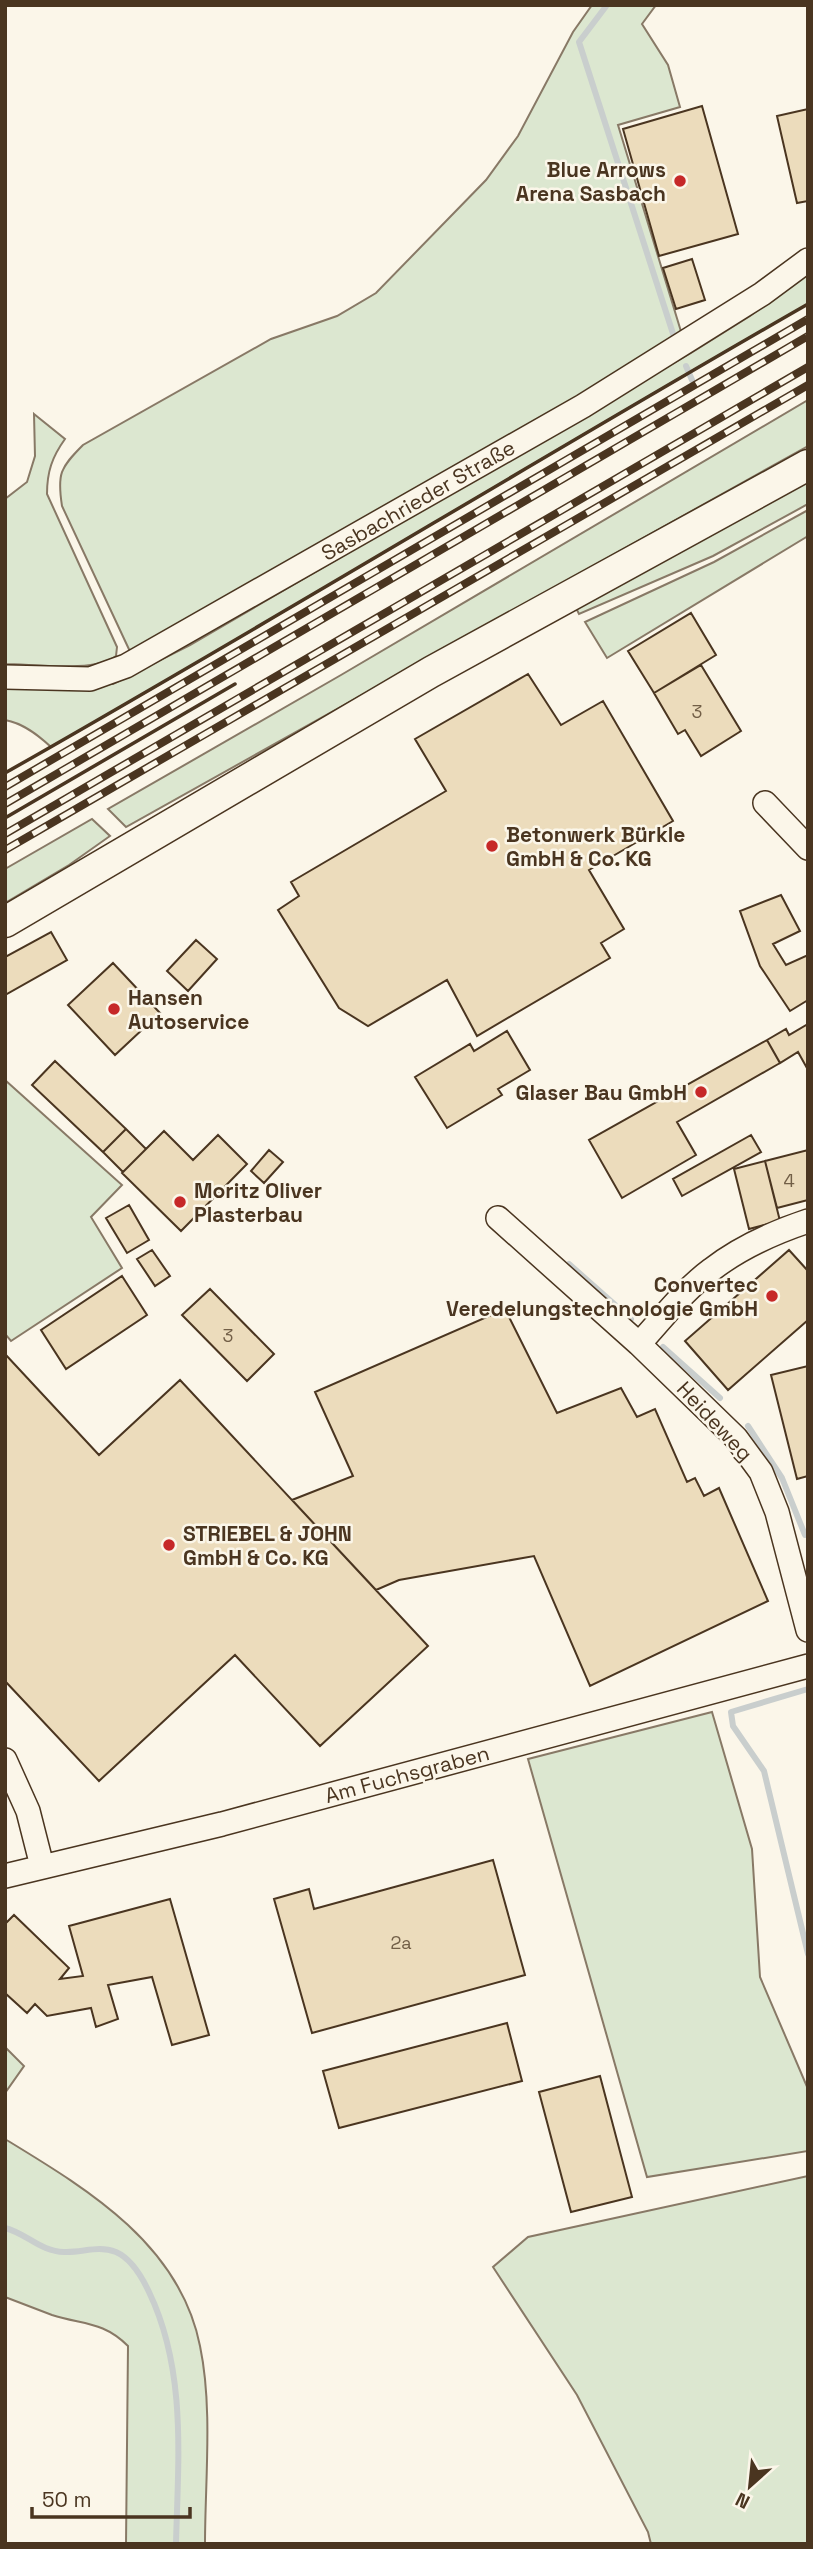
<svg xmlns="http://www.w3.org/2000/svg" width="813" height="2549" font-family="'Space Grotesk',sans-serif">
<rect width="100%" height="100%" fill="#fbf6e9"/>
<path fill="#dce7d0" stroke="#887966" stroke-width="2" d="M592,5h64l-14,19 26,41 12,42 -62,18 65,213 -549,322 -72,-154c-5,-32 -2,-38 21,-61l188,-106 66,-23 39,-23 110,-113 32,-44 55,-104z
M808,273v31c-254,145 -503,298 -757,443 -13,-12 -28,-24 -46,-27v-37l108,1 77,-39 501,-292 59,-37z
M808,400v46l-682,381 -18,-18 233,-134z
M34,414l31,25c-13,18 -18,33 -18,55l70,153 -1,9c-21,17 -83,8 -111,8v-165l22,-17 8,-26z
M808,478v26l-95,52 -134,58 -3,-6z
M808,510v26l-201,122 -22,-36 129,-60z
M92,819l18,17 -41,29 -64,38v-34z
M5,1080l117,105 -31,32 31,51 -111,73 -6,-7z
M712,1712l40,137 8,128 48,112v62l-161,26 -119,-418z
M5,2047l19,19 -19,27z
M5,2139c82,50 175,105 195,207 13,62 5,135 5,198h-79l2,-198c-25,-25 -45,-21 -76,-31 -16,-6 -31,-12 -47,-18z
M808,2176v368h-157l-3,-12 -71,-137 -84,-128 35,-30z"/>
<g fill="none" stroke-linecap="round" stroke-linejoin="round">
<path stroke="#c9cecd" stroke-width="6" d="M607,5l-28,37 97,301
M686,366l6,14
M569,1264l62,55
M663,1347l57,51
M748,1426l34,52 23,57
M808,1689l-77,23 2,14 31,45 44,183
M5,2228c21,5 36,24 59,24 18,1 34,-7 52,0 16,7 26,25 33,40 38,79 29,168 27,252"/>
</g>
<path fill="#ecdcbc" stroke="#4a3520" stroke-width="2" d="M702,106l36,128 -79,22 -36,-127z
M808,109v92l-11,2 -20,-87z
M692,259l13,41 -29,9 -13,-41z
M691,613l25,42 -62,38 -26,-42z
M701,665l40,66 -40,25 -16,-26 -7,4 -24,-41z
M528,674l33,51 42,-24 70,120 -84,49 35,59 -23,14 9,15 -133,78 -30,-56 -79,46 -29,-18 -61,-98 21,-14 -8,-14 155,-91 -31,-52z
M781,895l19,36 -27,13 13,21 22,-10v45l-18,11 -30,-45 -20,-55z
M51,932l16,28 -62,35v-38z
M196,940l21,19 -29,32 -21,-20z
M113,963l47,50 -45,42 -47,-50z
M808,1024v46l-10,-18 -18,11 -13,-23 19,-11 3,6z
M507,1031l23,39 -32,19 4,6 -55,33 -32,-51 55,-33 4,7z
M767,1040l13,23 -103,59 19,33 -74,43 -33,-58z
M55,1061l71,68 -23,23 -71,-67z
M126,1129l20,20 -23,23 -20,-20z
M164,1131l29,29 25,-25 29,29 -66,67 -59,-58z
M751,1135l10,17 -79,44 -9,-17z
M269,1150l14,12 -19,21 -13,-12z
M808,1150v50l-31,8 -12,-47z
M765,1161l15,60 -31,8 -15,-60z
M129,1205l20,35 -22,13 -21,-35z
M152,1250l18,26 -15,10 -18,-27z
M789,1250l19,21v49l-80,70 -43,-49z
M122,1276l25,39 -81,54 -25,-39z
M210,1289l64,65 -27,27 -65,-66z
M505,1309l52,104 64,-25 16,29 18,-8 32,73 8,-4 9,18 15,-8 49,113 -178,85 -56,-130 -135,24 -23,10 -84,-90 61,-24 -38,-84z
M5,1354l94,101 81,-75 248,266 -108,100 -85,-91 -136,126 -94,-100z
M808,1366v110l-11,3 -26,-104z
M493,1860l32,115 -213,58 -38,-134 35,-10 5,20z
M170,1899l39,136 -37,10 -20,-68 -44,8 10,34 -22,8 -5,-19 -44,8 -12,-12 -8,9 -22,-20v-69l9,-9 55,53 -9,11 23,-3 -14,-50z
M507,2023l15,58 -183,47 -16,-57z
M600,2076l32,121 -61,15 -32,-120z"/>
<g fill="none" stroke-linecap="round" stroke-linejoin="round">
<g stroke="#4a3520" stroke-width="26">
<path id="minor" d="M5,677l85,2 36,-13 457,-260 179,-112 46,-34
M765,803l43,45
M498,1218l141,126 97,94 25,34 16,40 31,118
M639,1344c23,-25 45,-54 72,-74 27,-21 64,-38 97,-49
M5,1760l23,51 14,55
M5,1876l217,-52 586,-158"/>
</g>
<g stroke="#4a3520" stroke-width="33">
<path id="major" d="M5,922l426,-250 377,-207"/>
</g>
<use href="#minor" stroke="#fbf6e9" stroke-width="23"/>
<use href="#major" stroke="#fbf6e9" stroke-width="30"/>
<g stroke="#4a3520" stroke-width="8">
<path id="rail" d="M5,787l803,-468
M5,804l803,-468
M5,834l803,-467
M5,850l803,-465"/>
</g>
<use href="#rail" stroke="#fbf6e9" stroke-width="5" stroke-dasharray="16" stroke-linecap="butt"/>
<path stroke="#4a3520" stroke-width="3.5" d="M5,773c270,-153 534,-315 803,-469
M5,818l230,-134"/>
</g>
<g fill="#c62828" stroke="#fbf6e9" stroke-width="2.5">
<circle cx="680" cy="181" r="7"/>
<circle cx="492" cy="846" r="7"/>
<circle cx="114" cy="1009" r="7"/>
<circle cx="701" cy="1092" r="7"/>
<circle cx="180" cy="1202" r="7"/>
<circle cx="772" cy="1296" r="7"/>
<circle cx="169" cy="1545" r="7"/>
</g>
<g text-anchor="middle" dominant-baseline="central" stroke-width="5" stroke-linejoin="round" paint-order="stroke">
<g font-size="18" fill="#725f47">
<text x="697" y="711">3</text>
<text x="789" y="1180">4</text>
<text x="228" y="1335">3</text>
<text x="401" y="1942">2a</text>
</g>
<g font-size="21" font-weight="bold" fill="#4a3520" stroke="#fbf6e9" text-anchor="start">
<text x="666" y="169" text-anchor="end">Blue Arrows<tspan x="666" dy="24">Arena Sasbach</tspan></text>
<text x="506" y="834">Betonwerk Bürkle<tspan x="506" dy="24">GmbH &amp; Co. KG</tspan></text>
<text x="128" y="997">Hansen<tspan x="128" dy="24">Autoservice</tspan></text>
<text x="687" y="1092" text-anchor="end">Glaser Bau GmbH</text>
<text x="194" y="1190">Moritz Oliver<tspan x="194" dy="24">Plasterbau</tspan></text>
<text x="758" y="1284" text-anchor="end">Convertec<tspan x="758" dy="24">Veredelungstechnologie GmbH</tspan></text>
<text x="183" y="1533">STRIEBEL &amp; JOHN<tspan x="183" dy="24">GmbH &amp; Co. KG</tspan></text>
</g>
<g font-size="21" fill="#4a3520" stroke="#fbf6e9">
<text transform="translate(418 500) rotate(-30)">Sasbachrieder Straße</text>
<text transform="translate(715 1421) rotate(47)">Heideweg</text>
<text transform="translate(407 1774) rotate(-15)">Am Fuchsgraben</text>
</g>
</g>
<rect width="813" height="2549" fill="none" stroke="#4a3520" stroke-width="14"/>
<g transform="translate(750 2486) rotate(207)" stroke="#fbf6e9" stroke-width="5" paint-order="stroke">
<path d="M0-5L12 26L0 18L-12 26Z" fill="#4a3520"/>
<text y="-10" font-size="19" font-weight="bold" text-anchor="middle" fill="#4a3520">N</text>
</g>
<path d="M32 2507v10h158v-10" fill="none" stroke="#4a3520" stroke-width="3.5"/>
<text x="42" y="2507" font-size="21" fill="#4a3520" stroke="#fbf6e9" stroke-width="5" paint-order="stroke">50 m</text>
</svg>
